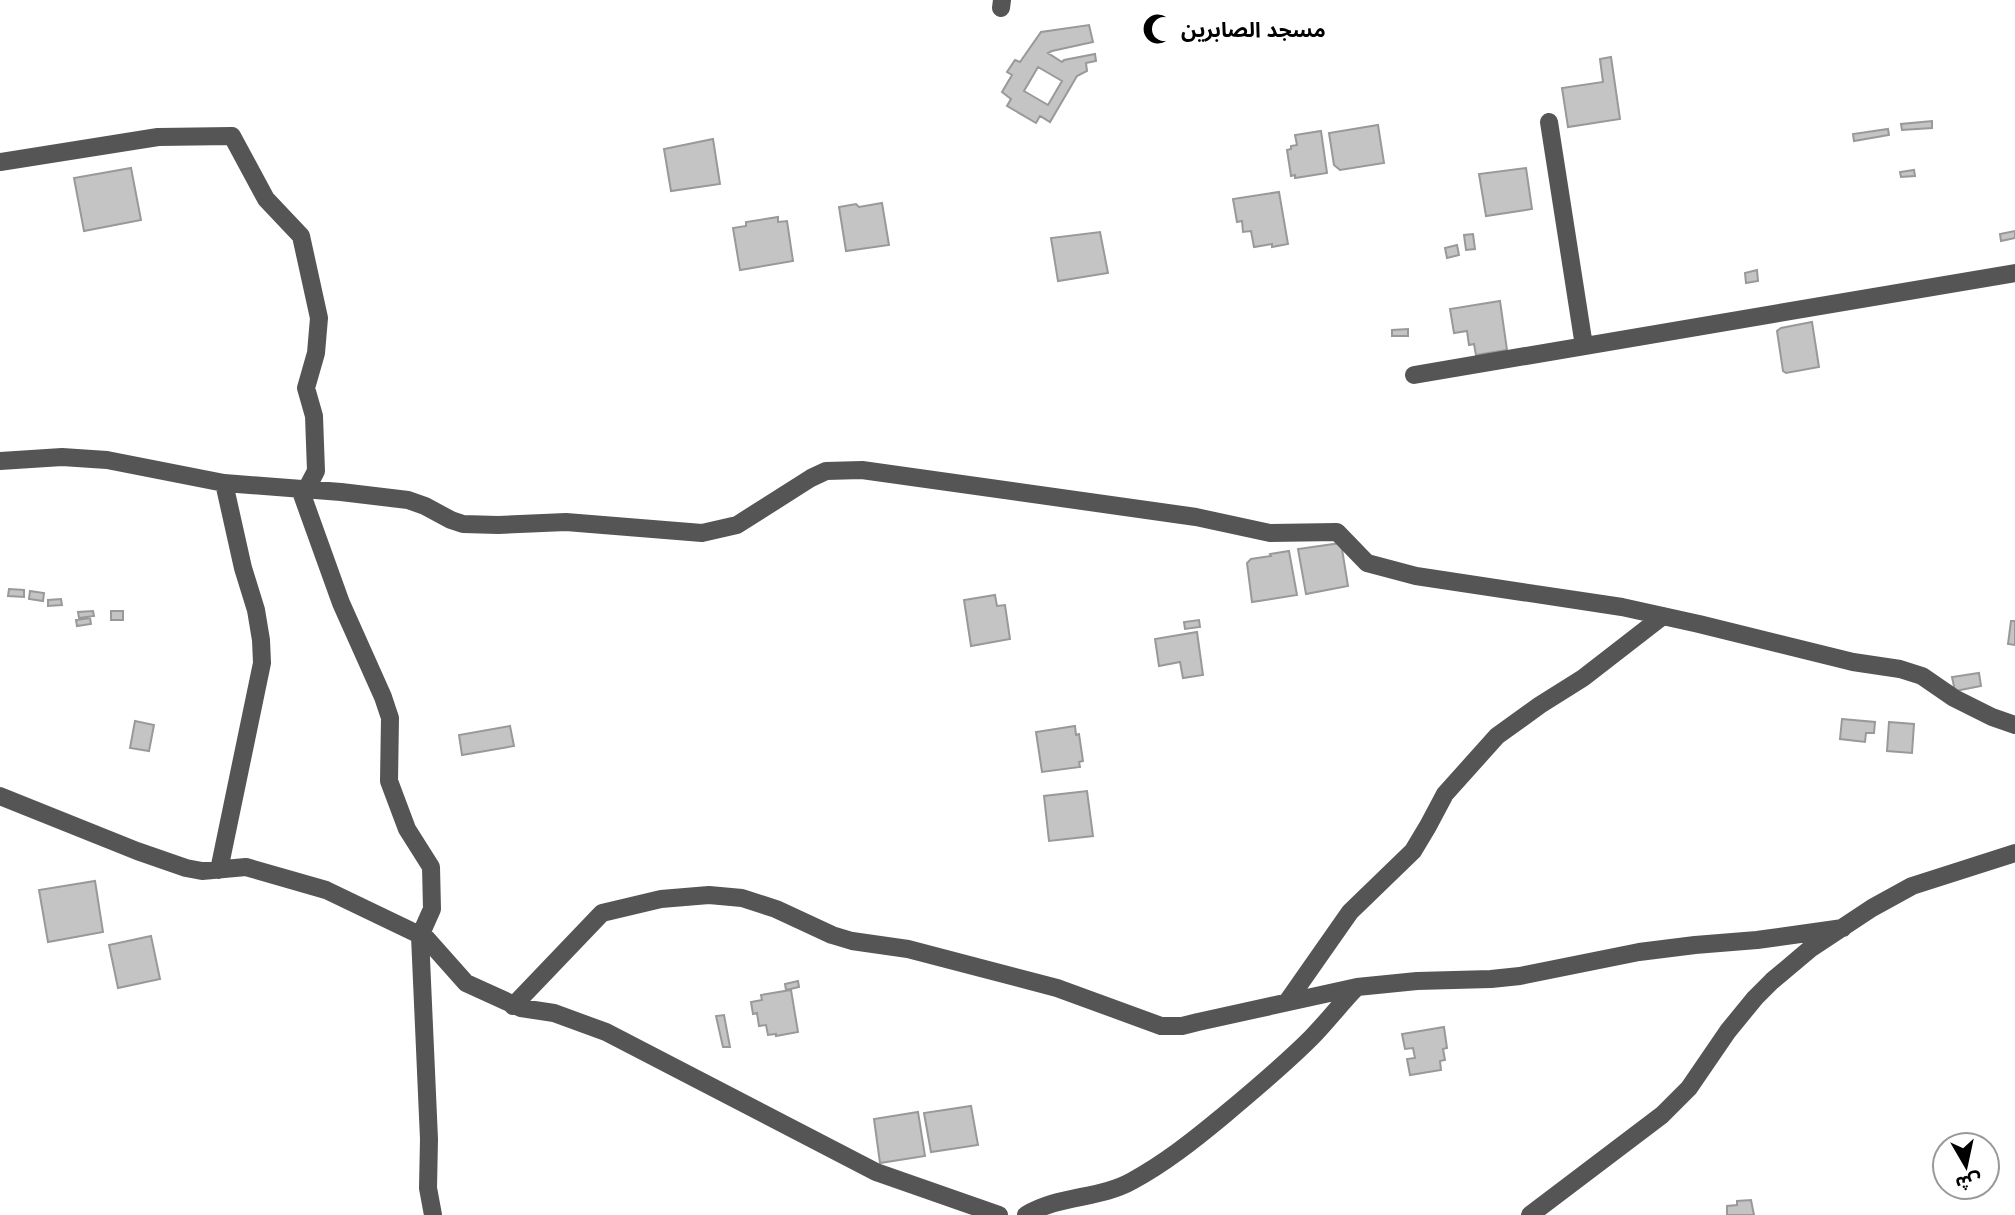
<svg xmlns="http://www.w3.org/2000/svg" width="2015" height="1215" font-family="Arial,'Noto Sans Arabic',sans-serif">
<rect width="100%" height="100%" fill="#fff"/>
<path fill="#c4c4c4" stroke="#999" stroke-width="2" fill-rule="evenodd" d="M1089,25l4,17 -41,9 -4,2 14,9 2,-2 31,-6 1,7 -10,2 1,8 -10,5 -27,46 -10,-6 -4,7 -29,-17 4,-7 -9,-7 10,-17 -5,-3 8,-12 5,2 21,-30zM1038,67l24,14 -14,24 -24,-14z
M1611,57l9,62 -52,8 -6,-39 41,-6 -3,-23z
M1932,121v7l-30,2 -1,-6z
M1378,125l6,38 -44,7 -6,-5 -5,-32z
M1888,129l1,6 -35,6 -1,-7z
M1321,131l6,42 -32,5v-3l-4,1 -4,-26 4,-1v-3l6,-1 -2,-10z
M713,139l7,45 -49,7 -7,-42z
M131,168l10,52 -57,11 -10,-53z
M1526,168l6,41 -46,7 -7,-42z
M1914,170l1,6 -14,1 -1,-5z
M1279,192l9,52 -16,3v-3l-18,3 -3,-16 -8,1 -1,-11 -5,1 -4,-23z
M882,203l7,42 -43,6 -7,-44 17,-3 3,3z
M778,217v5l9,-1 6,40 -53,9 -7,-42 13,-2v-4z
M2015,231v7l-14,3 -1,-7z
M1100,232l8,41 -50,8 -7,-43z
M1473,234l2,15 -9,1 -2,-15z
M1457,245l2,10 -12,3 -2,-10z
M1757,270l1,11 -12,2 -1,-10z
M1500,301l7,49 -31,5 -2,-11 -5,1 -2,-14 -13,2 -4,-24z
M1812,322l7,45 -33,6 -3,-2 -6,-40 4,-3z
M1408,329v7h-16v-6z
M1341,543l7,43 -42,8 -8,-45z
M1289,551l8,44 -45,7 -5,-39 4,-4 20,-3 -1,-2z
M9,589l15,1v7l-16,-1z
M30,591l14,2 -1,8 -14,-2z
M995,595l2,11 8,-1 5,34 -39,7 -7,-46z
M61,599l1,6 -14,1v-6z
M93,611l1,5 -15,2 -1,-6z
M111,611h12v9h-12z
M90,618l1,6 -14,2 -1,-6z
M1199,620l1,7 -15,2 -1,-7z
M2011,621h4v24l-7,-1z
M1197,632l6,43 -20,3 -3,-16 -21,4 -4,-27z
M1979,673l2,13 -26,5 -3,-14z
M1842,719l33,3 -1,11h-8l-1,9 -25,-3z
M135,721l19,4 -5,26 -19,-3z
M1889,722l25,2 -2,29 -25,-2z
M510,726l4,20 -52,9 -3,-20z
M1075,726l1,9 3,-1 4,27 -4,1 1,5 -38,5 -6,-40z
M1087,791l6,45 -44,5 -5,-45z
M95,881l8,51 -55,10 -9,-52z
M151,936l9,43 -42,9 -9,-43z
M798,981l1,6 -13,3 -1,-6z
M791,990l7,42 -22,4v-2l-8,1 -2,-10 -7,1 -2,-13 -4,1 -2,-12 11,-2 -1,-5z
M724,1015l6,32h-7l-7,-31z
M1444,1027l3,21 -4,1 2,11 -5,1 1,9 -31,5 -3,-16 8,-1 -2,-10 -8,1 -3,-15z
M971,1106l7,39 -47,7 -7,-39z
M918,1112l7,44 -45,7 -6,-44z
M1751,1200l3,15h-27v-9l10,-1v-4z"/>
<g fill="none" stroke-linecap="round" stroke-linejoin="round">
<path stroke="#555" stroke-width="18" d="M1001,8l1,-8
M1549,122l35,224
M0,162l158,-25 74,-1 34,63 35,37 18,82 -3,35 -10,35 8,28 2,55 -10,19
M1414,375l601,-102
M0,461l62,-4 45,3 117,23 117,9 67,8 17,6 26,14 12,4 35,1 68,-3 136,11 35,-8 74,-47 15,-7 36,-1 334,47 74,16 67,-1 30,31 49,13 206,31 77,17 154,38 47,7 22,7 32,22 38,19 23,8
M300,489l41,114 42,94 7,21 -1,63 18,48 24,38 1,42 -12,27 9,203 -1,49 5,27
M0,796l137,55 49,17 16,3 44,-4 80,23 100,48 40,45 55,25 33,5 52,19 270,140 123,43
M219,870l43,-207 -1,-23 -5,-30 -13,-42 -19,-85
M1287,1002l63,-90 63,-61 15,-25 17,-32 52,-58 43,-31 43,-27 80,-62
M513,1006l89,-93 59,-14 48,-4 33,3 34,11 56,26 20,6 56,8 149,39 104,38h21l16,-4 159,-35 60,-6 74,-2 29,-3 119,-24 56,-7 62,-5 86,-12
M1026,1215c33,-20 74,-16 106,-34 33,-18 62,-41 91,-65 30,-25 60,-50 88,-78 16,-16 30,-35 46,-51
M1530,1215l132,-100 27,-27 39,-57 27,-33 17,-17 38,-32 62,-41 40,-22 103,-33"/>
</g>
<defs>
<g id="mosque-bare" transform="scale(2.415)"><path d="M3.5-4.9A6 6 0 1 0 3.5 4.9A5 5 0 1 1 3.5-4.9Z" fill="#000" stroke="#fff" stroke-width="2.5" paint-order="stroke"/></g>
</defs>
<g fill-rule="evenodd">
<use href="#mosque-bare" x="1158" y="29"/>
</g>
<g text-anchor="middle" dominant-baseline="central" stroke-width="7" stroke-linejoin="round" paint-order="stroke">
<g font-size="21" font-weight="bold" fill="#000" stroke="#fff" text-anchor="start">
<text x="1181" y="29">مسجد الصابرين</text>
</g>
</g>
<g transform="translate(1966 1166) rotate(171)"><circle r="33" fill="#ffffff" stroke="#999999" stroke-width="2"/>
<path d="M0-5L12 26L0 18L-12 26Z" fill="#000000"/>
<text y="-10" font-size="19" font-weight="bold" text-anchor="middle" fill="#000000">ش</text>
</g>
</svg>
